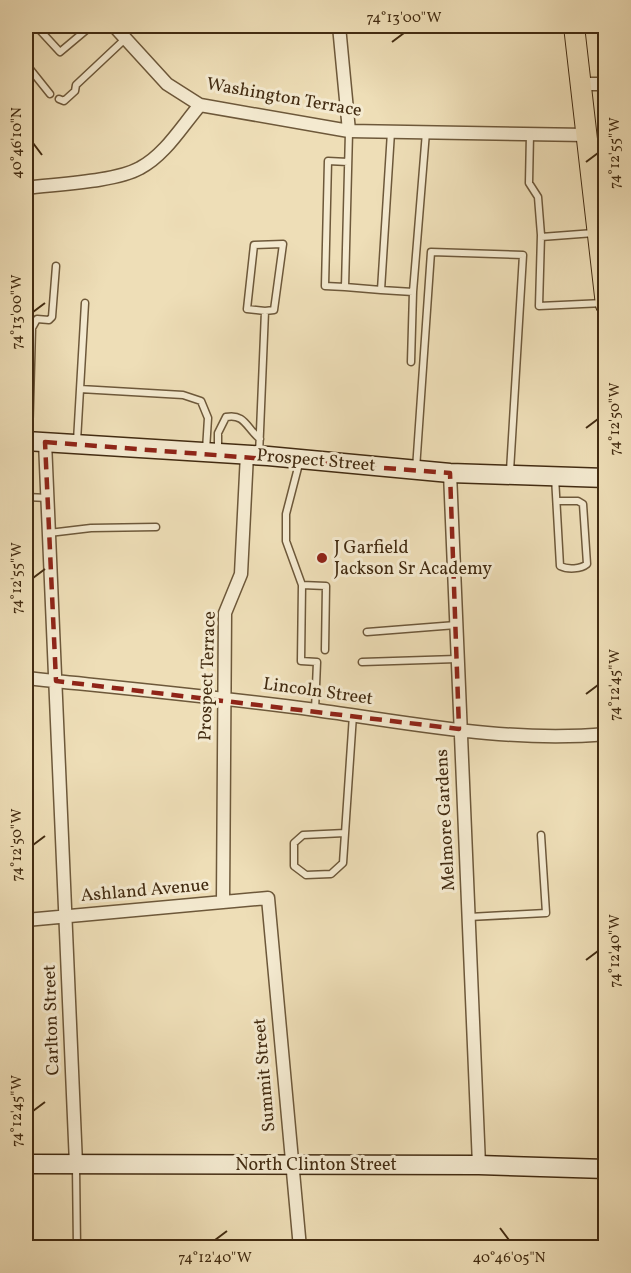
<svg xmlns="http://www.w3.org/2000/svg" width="631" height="1273" font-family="Vollkorn,serif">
<rect width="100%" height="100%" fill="#eedeb7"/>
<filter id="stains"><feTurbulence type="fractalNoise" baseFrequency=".00333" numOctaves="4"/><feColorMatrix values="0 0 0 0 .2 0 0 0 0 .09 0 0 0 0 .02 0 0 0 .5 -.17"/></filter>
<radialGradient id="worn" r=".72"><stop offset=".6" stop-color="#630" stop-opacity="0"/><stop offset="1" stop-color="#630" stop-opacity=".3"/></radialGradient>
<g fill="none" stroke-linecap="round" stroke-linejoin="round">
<g stroke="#6d583a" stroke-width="9">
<path id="lane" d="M36,26l24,26 31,-26
M26,64l24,30
M59,99l5,2 11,-10 1,-6 49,-46
M349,132l-4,155 36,3 10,-158
M530,134l-1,49 9,14 3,38 -2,71 65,-3
M541,237l53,-4
M345,287l-20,-1 3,-125 20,1
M381,290l32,2 13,-160
M411,362l2,-70
M80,389l103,6 18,6 7,17 -2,32
M29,438l3,-110 5,-9 12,1 3,-3 4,-51
M77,441l8,-138
M218,450v-17l8,-16c19,-4 21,12 34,22
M259,455l6,-144 9,-1 9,-66 -29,1 -7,64 18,2
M300,460l-14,54v27l16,44 -1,76 16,1 -2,48
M416,469l15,-217 92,3 -13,216
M555,477l5,89c8,4 21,3 27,-2l-4,-60 -5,-3h-21
M26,497l22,1
M49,533l42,-5 65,-1
M302,585l24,1 -1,64
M367,632l89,-7
M362,662l95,-3
M345,833l-42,2 -9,8v23l12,9 25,-1 12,-11 10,-148
M469,917l77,-4 -5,-78
M76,1167l1,81"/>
</g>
<g stroke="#6d583a" stroke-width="15">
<path id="street" d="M114,26l53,58 33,21 149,26 237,4
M339,26l10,105
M581,84h25
M26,188c29,-4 89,-6 114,-20 25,-13 42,-42 60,-63
M45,442l31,722
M450,473l29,692
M26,678c96,10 193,19 290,32 95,13 193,33 290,24
M223,902l2,-289 16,-39 6,-120
M26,920l242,-22 32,350"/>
</g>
<g stroke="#422b11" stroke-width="21">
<path id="secondary" d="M26,441l242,15 182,17 156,5
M26,1164l453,1 127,4"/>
</g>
<g stroke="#422b11" stroke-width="22">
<path id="primary" d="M574,26l32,279"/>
</g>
<use href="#lane" stroke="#f4ead0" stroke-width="6"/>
<use href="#street" stroke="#f4ead0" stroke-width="12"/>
<use href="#secondary" stroke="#f4ead0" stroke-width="18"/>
<use href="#primary" stroke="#eedeb7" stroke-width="20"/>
</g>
<path fill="none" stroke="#8f2418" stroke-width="4.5" stroke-dasharray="12 8" stroke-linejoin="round" d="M45,442l405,31 9,256 -403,-48z"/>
<path fill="none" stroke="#422b11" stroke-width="2" d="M392,42l12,-9M33,143l9,12M586,162l12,-9M33,312l12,-9M586,428l12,-9M33,578l12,-9M586,694l12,-9M33,845l12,-9M586,960l12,-9M33,1111l12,-9M500,1228l9,12M215,1240l12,-9"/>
<circle fill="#8f2418" stroke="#f4ead0" stroke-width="2" cx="322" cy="558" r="6"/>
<g text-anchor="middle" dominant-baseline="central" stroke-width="6" stroke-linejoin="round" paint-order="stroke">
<g font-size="18" fill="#422b11" stroke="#f4ead0">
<text transform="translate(284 98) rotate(10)">Washington Terrace</text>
<text transform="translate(316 461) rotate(5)">Prospect Street</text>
<text transform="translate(208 676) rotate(-88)">Prospect Terrace</text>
<text transform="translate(318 692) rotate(8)">Lincoln Street</text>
<text transform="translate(446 820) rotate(-93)">Melmore Gardens</text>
<text transform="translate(145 891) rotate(-5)">Ashland Avenue</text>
<text transform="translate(52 1020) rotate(-92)">Carlton Street</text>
<text transform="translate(265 1075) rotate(-95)">Summit Street</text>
<text x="316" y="1165">North Clinton Street</text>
</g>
<g font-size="18" fill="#422b11" stroke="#f4ead0" text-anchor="start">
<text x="334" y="548">J Garfield<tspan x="334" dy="21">Jackson Sr Academy</tspan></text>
</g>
</g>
<rect width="631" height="1273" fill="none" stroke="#eedeb7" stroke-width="66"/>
<rect x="33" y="33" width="565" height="1207" fill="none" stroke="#422b11" stroke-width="2"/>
<g font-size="15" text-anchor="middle" fill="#422b11">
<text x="404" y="22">74°13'00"W</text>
<text transform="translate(16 143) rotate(-90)" y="5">40°46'10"N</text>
<text transform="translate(614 153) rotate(-90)" y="5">74°12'55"W</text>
<text transform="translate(16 312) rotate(-90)" y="5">74°13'00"W</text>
<text transform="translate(614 419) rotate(-90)" y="5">74°12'50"W</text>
<text transform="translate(16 578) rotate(-90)" y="5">74°12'55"W</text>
<text transform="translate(614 685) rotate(-90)" y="5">74°12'45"W</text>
<text transform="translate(16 845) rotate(-90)" y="5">74°12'50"W</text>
<text transform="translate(614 951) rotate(-90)" y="5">74°12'40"W</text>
<text transform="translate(16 1111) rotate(-90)" y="5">74°12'45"W</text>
<text x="215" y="1262">74°12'40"W</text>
<text x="509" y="1262">40°46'05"N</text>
</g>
<rect width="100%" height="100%" filter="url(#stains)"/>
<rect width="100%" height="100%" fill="url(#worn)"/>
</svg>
